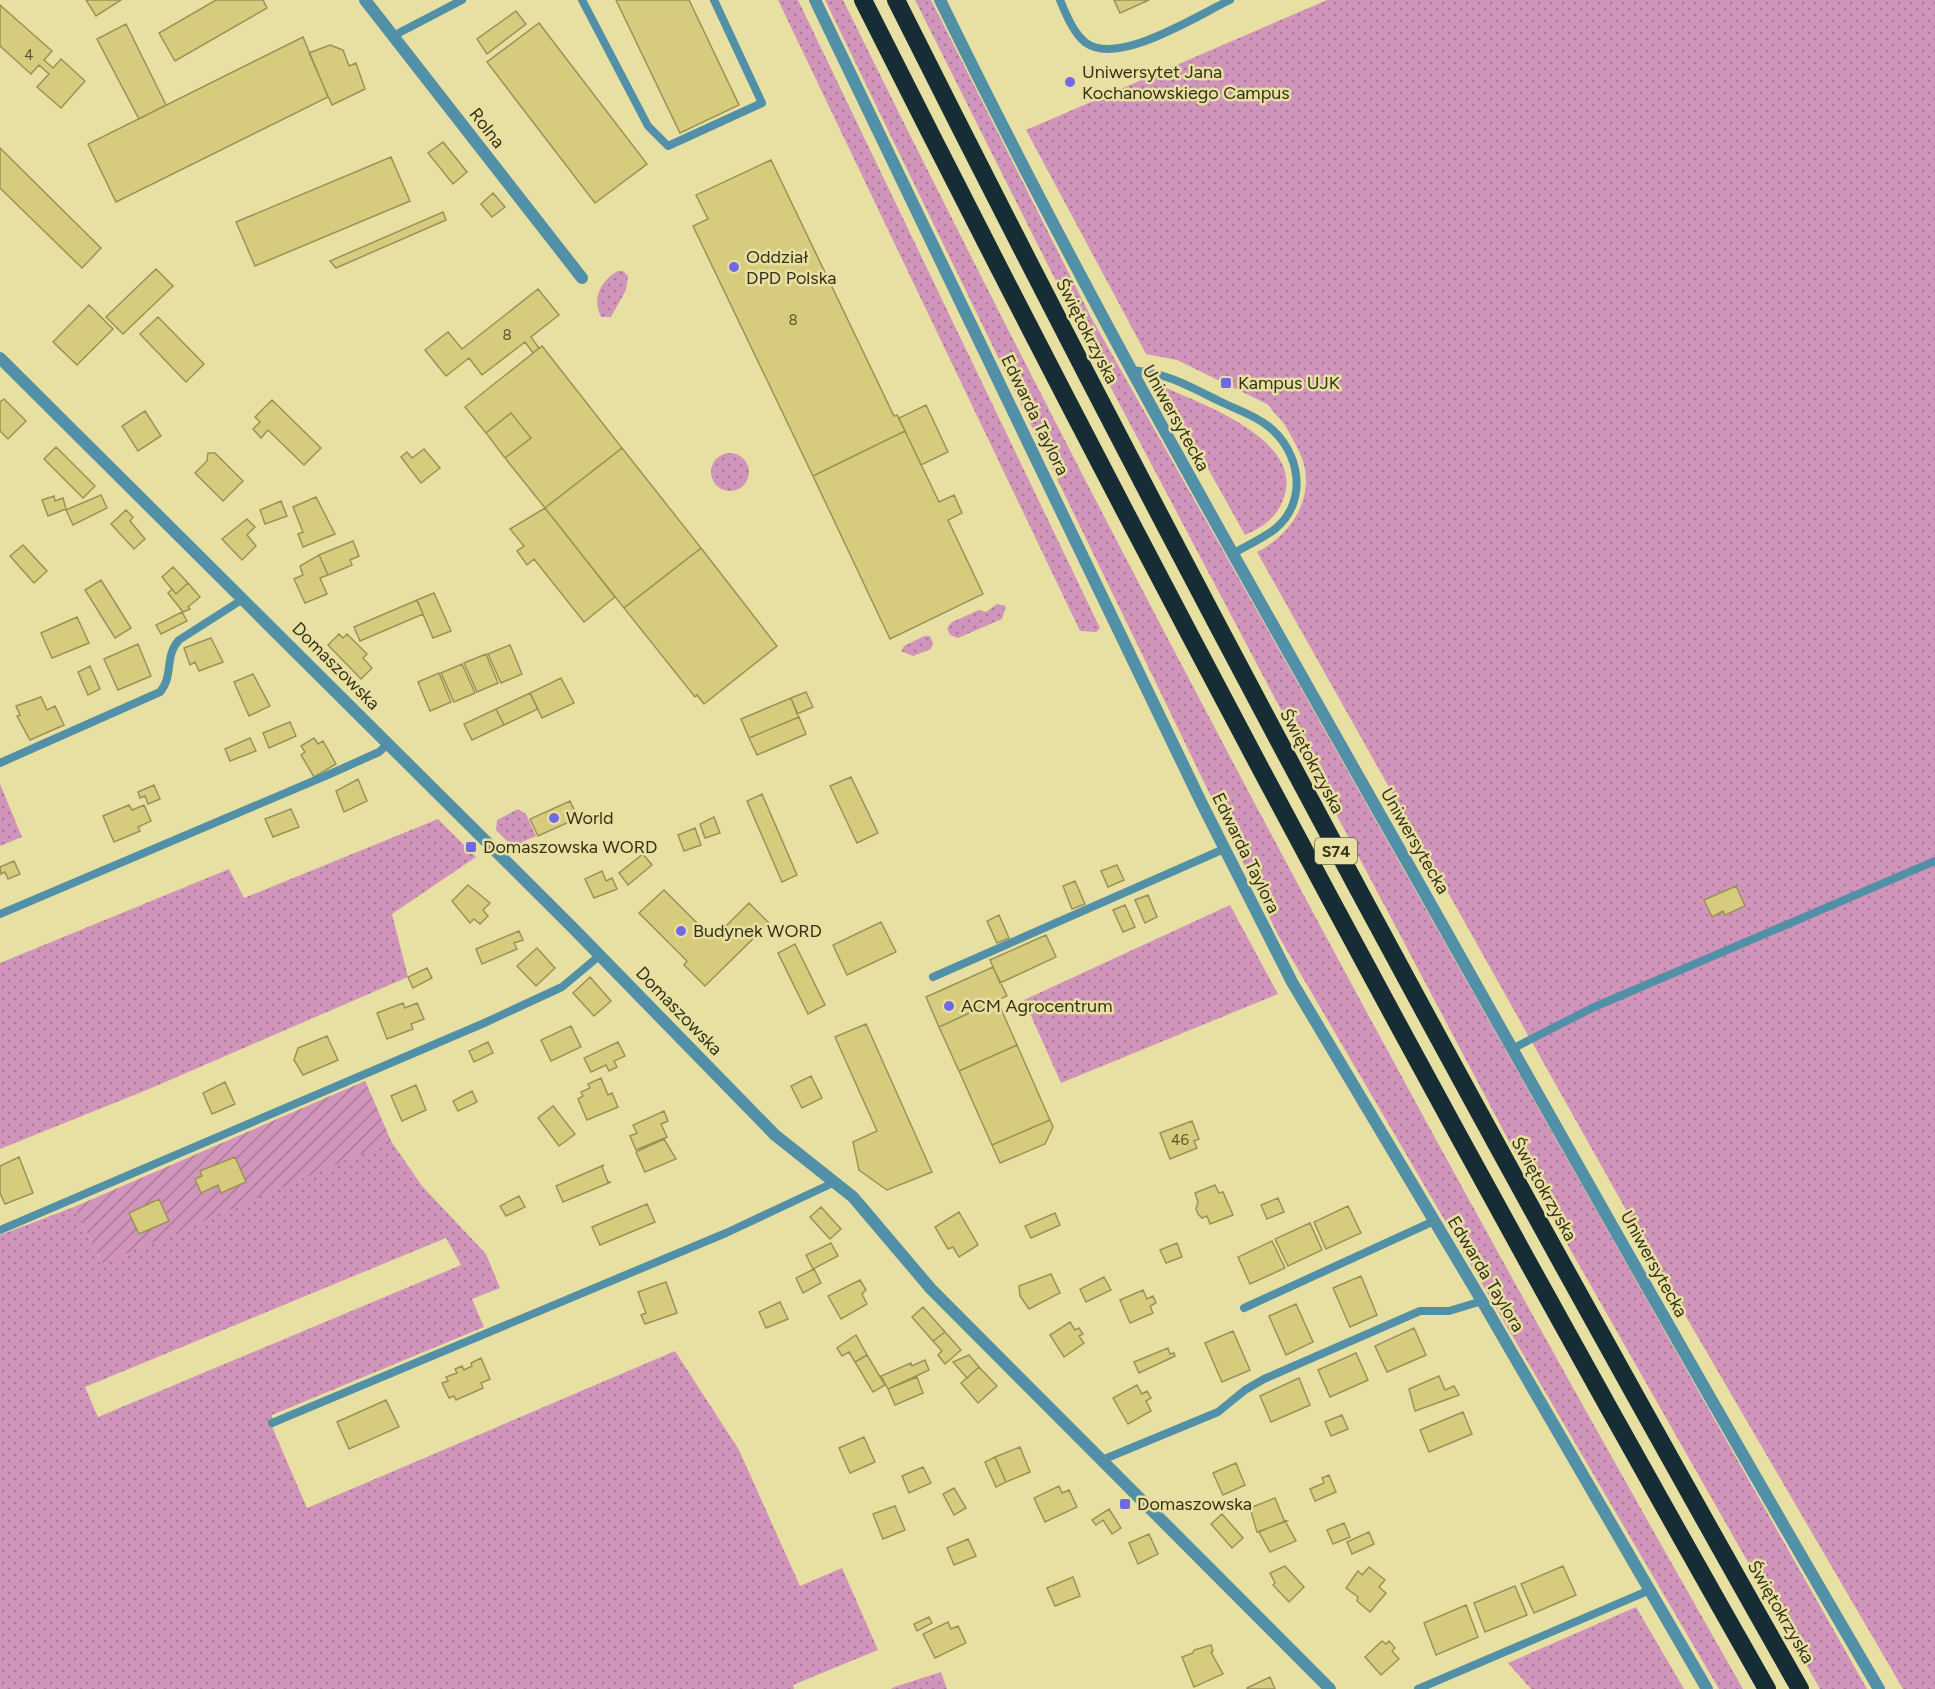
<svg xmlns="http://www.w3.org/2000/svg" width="1935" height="1689" font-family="Figtree,sans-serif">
<defs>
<pattern id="grass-dots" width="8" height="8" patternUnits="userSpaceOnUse" patternTransform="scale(1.5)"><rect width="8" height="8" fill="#d195bb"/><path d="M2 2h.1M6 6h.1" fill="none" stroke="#aa7a97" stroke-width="1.8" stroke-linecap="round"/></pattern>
<pattern id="garden-furrows" width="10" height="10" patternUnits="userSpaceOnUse" patternTransform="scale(1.5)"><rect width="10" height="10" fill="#d195bb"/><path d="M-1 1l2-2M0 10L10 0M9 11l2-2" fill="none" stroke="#aa7a97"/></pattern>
</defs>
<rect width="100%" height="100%" fill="#e8e0a2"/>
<path fill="url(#grass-dots)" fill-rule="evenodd" d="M778,0h20l302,628 -4,4 -16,-1z
M825,0h18c282,572 584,1135 900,1689h-24l-440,-752z
M915,0h16l161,319 775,1370h-47l-308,-542 -430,-814z
M1327,0h608v1689h-32l-218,-374 -428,-763c32,-16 56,-50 47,-87 -3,-13 -12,-27 -18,-38 -5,-9 -13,-13 -17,-22l-92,-45 -31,-6 -120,-224z
M618,271h5l5,5 -2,14 -15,27h-10c-9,-19 -1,-36 17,-46z
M1162,386c39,18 138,52 123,108 -6,22 -20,32 -40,41z
M711 472a19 19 0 1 1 38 0a19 19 0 1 1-38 0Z
M997,604l9,2 -4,13 -44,19 -8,-3 -3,-7 5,-6 27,-12 7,2z
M924,636h6l3,7 -2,6 -18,7 -12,-5 3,-5z
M0,784l22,53 -22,9z
M518,809l8,5 10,22 -14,6 2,3 -11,2 -17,-17 1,-10z
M438,819l38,38 -84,57 16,63 -259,112 -149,60v-186l229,-94 15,29z
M1230,905l48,89 -217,89 -37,-83z
M365,1081l26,60 31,45 64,68 14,34 -28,11 12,28 -212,88 1,14 34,79 368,-157 64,99 61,136 42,-18 36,82 -85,35 1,4h-794v-454l74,-28 28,57zM446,1238l15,27 -363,152 -13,-30z
M1636,1607l48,82h-153l-23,-26z
M941,1672l6,17h-56l3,-2z"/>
<path fill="url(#garden-furrows)" d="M365,1081l26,60 -289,123 -28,-57z"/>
<path fill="#d7cc7d" stroke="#9a9257" stroke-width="1.5" d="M86,0h35l-25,16z
M216,0h47l4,8 -92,53 -16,-28z
M616,0h73l50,105 -59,28z
M1114,0h35l-29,13z
M0,5l52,46 -8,9 9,8 8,-9 24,22 -24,27 -24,-21 12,-13 -10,-9 -8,9 -31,-28z
M516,11l10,13 -39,30 -10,-15z
M539,23l108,141 -52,39 -108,-141z
M126,24l40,81 -27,14 -42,-80z
M303,37l25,60 -212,105 -28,-58z
M330,45l13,5 6,16 7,-3 9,26 -33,16 -23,-52z
M443,142l24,30 -14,12 -25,-31z
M0,148l101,100 -19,20 -82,-80z
M391,157l19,44 -155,65 -19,-44z
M771,160l123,256 3,-1 8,16 -92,45 -120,-250 15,-7 -12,-24z
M493,193l12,14 -13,10 -11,-13z
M443,212l3,8 -110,48 -6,-7z
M156,269l17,17 -50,48 -17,-17z
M538,289l21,26 -28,22 8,11 -6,5 -8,-11 -43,33 -13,-17 -23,18 -21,-26 23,-18 14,17z
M89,305l24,24 -36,36 -24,-23z
M158,317l46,47 -18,18 -46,-48z
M542,346l80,102 -77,60 -40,-50 26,-20 -20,-25 -25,20 -21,-26z
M4,399l22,22 -18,18 -8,-8v-29z
M272,400l49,48 -17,17 -36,-35 -7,8 -8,-9 7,-7 -5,-5z
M926,405l22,47 -27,13 -22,-47z
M145,411l16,25 -23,15 -16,-25z
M511,413l20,25 -26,20 -19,-25z
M905,431l34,71 15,-7 8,18 -14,7 35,74 -93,45 -77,-163z
M56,447l39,39 -12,12 -39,-39z
M622,448l79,100 -77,60 -79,-100z
M424,449l16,19 -19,15 -20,-26 6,-5 5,6z
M208,453h7l28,28 -20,20 -28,-28 12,-12z
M101,495l6,13 -34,17 -7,-15z
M54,496l1,5 8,-3 3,11 -18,7 -6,-16z
M316,497l19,37 -32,13 -5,-13 5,-2 -10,-25z
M281,501l6,15 -22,8 -5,-14z
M545,508l70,89 -31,25 -50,-63 -7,6 -10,-14 7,-5 -14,-17z
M126,510l7,7 -3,4 15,18 -11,10 -23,-25z
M247,519l8,8 -8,8 9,11 -14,14 -20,-21z
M353,541l6,15 -9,4 2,5 -24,10 -9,-20z
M23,545l24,26 -13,12 -24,-27z
M701,548l76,98 -73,58 -7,-9 -2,2 -71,-89z
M319,555l9,20 -8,3 7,16 -22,9 -11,-24 9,-4 -3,-9z
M173,567l15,16 -12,11 -14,-17z
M101,580l30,48 -16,10 -30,-48z
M188,583l12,14 -12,10 2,2 -7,3 -15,-19 4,-4 4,5z
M434,593l17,38 -18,7 -16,-38z
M417,600l6,14 -63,27 -6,-14z
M182,612l5,9 -26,13 -5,-9z
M77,617l12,26 -37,15 -11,-25z
M339,634l4,4 4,-4 20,20 -4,4 9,10 -11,11 -33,-34z
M211,638l12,24 -24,9 -4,-9 -5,3 -6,-17z
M138,644l13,32 -33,14 -14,-31z
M510,645l12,29 -21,9 -13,-29z
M486,654l12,29 -21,9 -13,-29z
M462,664l13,29 -21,9 -13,-29z
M90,666l10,23 -12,6 -10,-23z
M439,673l12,29 -21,9 -12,-29z
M253,674l17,32 -21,10 -15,-34z
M561,678l13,25 -32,15 -12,-25z
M806,692l7,15 -16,7 -6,-16z
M530,693l8,16 -34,16 -8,-16z
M41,697l6,13 8,-4 9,19 -34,15 -13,-24 3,-1 -4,-9z
M791,698l8,19 -50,21 -8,-19z
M496,709l8,16 -32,15 -8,-16z
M799,717l7,17 -49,21 -8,-17z
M290,722l6,14 -27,12 -6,-15z
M250,738l6,13 -26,10 -5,-12z
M314,738l4,6 5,-3 13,23 -22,13 -13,-22 4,-3 -4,-6z
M851,777l27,56 -21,10 -27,-57z
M358,779l9,22 -23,11 -8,-21z
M154,785l6,14 -12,5 -3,-8 -5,2 -2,-6z
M762,794l35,81 -15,7 -35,-81z
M570,801l8,17 -40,18 -8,-17z
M129,805l3,5 12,-5 7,16 -13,6 2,4 -26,11 -11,-26z
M291,809l8,18 -26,10 -8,-18z
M714,817l6,16 -15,5 -5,-14z
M695,828l6,17 -17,6 -6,-16z
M643,854l9,11 -24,20 -9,-12z
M14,861l6,13 -12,5 -3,-7 -4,2 -1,-7z
M1117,865l7,15 -16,7 -7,-16z
M602,871l4,10 6,-3 5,11 -23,9 -9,-19z
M1075,881l10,23 -13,5 -9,-23z
M468,885l22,18 -7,7 5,6 -8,8 -6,-5 -4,4 -18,-22z
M1736,886l9,20 -20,9 -2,-4 -11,6 -8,-17z
M664,890l49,49 36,-36 20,20 -64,63 -21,-21 3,-4 -48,-48z
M1148,895l9,22 -12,6 -10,-23z
M1125,905l10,22 -12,5 -10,-22z
M999,915l10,23 -12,5 -10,-22z
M881,922l15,30 -49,23 -14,-30z
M519,931l4,9 -9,3 3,6 -35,15 -6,-15z
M1046,935l10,22 -56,26 -10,-23z
M795,944l30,61 -17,9 -30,-61z
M537,948l18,20 -19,18 -19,-20z
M993,967l14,29 -68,31 -13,-30z
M427,968l5,10 -19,10 -5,-11z
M590,977l21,24 -17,15 -21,-23z
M997,1000l20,45 -58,26 -20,-44z
M403,1003l2,5 12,-5 7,16 -13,5 2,5 -26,10 -10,-26z
M866,1024l66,148 -45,18 -28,-20 -6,-28 24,-11 -42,-94z
M571,1026l10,21 -30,14 -10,-21z
M327,1036l11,24 -35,15 -9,-15 4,-12z
M488,1042l5,11 -19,9 -5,-11z
M618,1042l7,14 -11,5 3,6 -8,4 -3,-6 -15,7 -7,-14z
M1017,1045l33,75 -58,25 -33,-74z
M811,1076l11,22 -20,10 -11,-22z
M601,1078l7,17 4,-2 6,14 -31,13 -9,-21 5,-3 -2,-4 9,-4 -2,-4z
M225,1082l10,22 -23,10 -9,-21z
M416,1085l10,25 -24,11 -11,-25z
M472,1091l5,11 -19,9 -5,-10z
M553,1106l22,28 -16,12 -21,-28z
M664,1111l4,10 -7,3 6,13 -31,13 -6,-14 7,-3 -4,-8z
M1050,1120l3,7 -8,17 -45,19 -8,-18z
M1192,1121l7,18 -5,2 3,7 -27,11 -10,-26z
M664,1139l12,20 -31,13 -9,-20z
M19,1157l14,36 -28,11 -5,-11v-27z
M235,1157l11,25 -25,11 -3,-8 -17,8 -6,-14 7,-3 -2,-5z
M604,1165l-2,2 6,15h3l-48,20 -7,-16z
M1215,1185l4,8 4,-1 10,23 -23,9 -3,-8 -5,2 -4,-4 -2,-5 2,-7 -3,-9z
M519,1196l6,11 -19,9 -6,-10z
M1278,1198l6,14 -17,7 -6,-14z
M159,1199l10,22 -30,13 -10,-21z
M647,1204l8,18 -55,23 -8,-18z
M1348,1206l13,27 -35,16 -12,-27z
M821,1207l20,22 -11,10 -20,-22z
M959,1212l19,33 -19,12 -6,-10 -5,2 -13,-22z
M1055,1213l5,12 -29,13 -6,-12z
M1310,1223l12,27 -34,16 -13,-27z
M1272,1241l13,27 -35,16 -12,-27z
M831,1243l7,13 -25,13 -7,-14z
M1177,1243l5,14 -16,6 -6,-13z
M814,1269l7,14 -18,10 -7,-15z
M1051,1274l9,19 -31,16 -9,-13 -1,-10z
M1361,1276l16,39 -27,12 -17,-39z
M1104,1277l7,13 -25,12 -6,-13z
M860,1280l6,10 -4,4 5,10 -26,15 -13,-23z
M666,1282l11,31 -32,11 -4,-9 5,-2 -8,-21z
M1143,1290l4,9 6,-3 3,7 -6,3 3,7 -23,10 -10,-23z
M780,1302l8,17 -22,9 -7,-16z
M1296,1304l17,38 -27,13 -17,-39z
M923,1307l22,25 -12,9 -21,-24z
M1070,1322l5,8 4,-2 4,6 -4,2 5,7 -20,14 -14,-22z
M1414,1328l12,27 -39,17 -12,-26z
M1233,1331l17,39 -28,12 -17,-39z
M945,1332l16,18 -16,14 -7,-9 4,-4 -9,-10z
M856,1335l11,20 -12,7 -6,-10 -7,4 -5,-8z
M1168,1348l2,6 4,-1 1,3 -36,17 -5,-11z
M1356,1353l12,27 -38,17 -12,-27z
M867,1355l18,30 -12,7 -18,-30z
M969,1355l10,12 -12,11 -14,-16z
M481,1358l9,21 -9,4 2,5 -27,12 -2,-4 -5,2 -7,-15 6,-2 -2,-4 11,-4 -2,-4 7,-3 2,4 8,-4 -1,-3z
M925,1360l4,10 -41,19 -7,-13 30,-13 1,3z
M979,1367l18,19 -19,17 -17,-20z
M1439,1376l6,14 9,-4 5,9 -44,16 -6,-22z
M917,1377l6,16 -28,12 -7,-16z
M1299,1378l11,27 -39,17 -11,-26z
M1137,1385l5,9 5,-3 4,7 -5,3 5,10 -23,13 -15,-26z
M386,1400l13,27 -50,22 -12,-27z
M1463,1412l9,22 -43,18 -9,-22z
M1342,1415l6,14 -17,7 -6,-14z
M864,1437l11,25 -25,11 -11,-25z
M1020,1447l10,25 -24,10 -11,-25z
M995,1457l11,25 -10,5 -11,-25z
M1236,1463l9,22 -22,10 -10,-22z
M923,1467l8,16 -22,10 -7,-17z
M1329,1475l7,17 -21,9 -5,-12 14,-6 -2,-5z
M1059,1486l3,7 7,-3 8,17 -32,15 -11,-24z
M954,1488l12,20 -12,7 -11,-21z
M1275,1498l9,22 3,1 -30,11 -7,-24z
M895,1506l10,24 -22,9 -10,-25z
M1109,1509l12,19 -9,6 -9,-14 -7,5 -4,-5z
M1222,1514l21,24 -11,10 -21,-24z
M1285,1521l11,20 -26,11 -11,-20z
M1344,1523l6,14 -17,7 -6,-14z
M1369,1532l5,12 -22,10 -5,-12z
M1149,1534l9,20 -20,10 -9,-21z
M968,1539l8,17 -22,9 -7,-17z
M1285,1566l19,21 -15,15 -16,-17 2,-2 -5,-10z
M1563,1566l13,29 -42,18 -13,-29z
M1369,1567l16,13 -6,7 7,6 -16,19 -13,-11 1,-4 -12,-9 12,-17 4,4z
M1073,1577l7,19 -25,10 -8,-18z
M1515,1586l12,29 -42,17 -11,-29z
M1466,1605l12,32 -42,18 -12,-32z
M929,1617l3,6 -15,8 -3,-7z
M948,1622l3,7 7,-3 8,17 -31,15 -12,-24z
M1382,1641l4,3 3,-3 6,7 -3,3 7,8 -18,16 -16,-18z
M1211,1645l2,6 -2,1 12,22 -29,13 -12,-30 11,-4 1,-3z
M1270,1677l5,12h-28v-1z"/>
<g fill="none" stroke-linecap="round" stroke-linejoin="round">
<path stroke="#5190a6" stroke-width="8" d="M582,0l66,126 20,20 94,-43 -48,-103
M1060,0c6,14 13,33 26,43 33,23 110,-27 144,-43
M393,36l69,-36
M1130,370c37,3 57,15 89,31 16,8 35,14 49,25 32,25 41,75 7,103 -13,10 -29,17 -43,25
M0,763l160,-71c14,-16 4,-36 19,-52l64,-41
M0,914l330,-140 49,-22 9,-8
M933,977l291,-128
M1512,1049l80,-41 343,-147
M0,1230l482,-206 80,-37 37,-31
M1244,1308l190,-87
M272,1423l454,-190 109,-51
M1102,1460l116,-48 27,-22 19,-11 156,-68h29l33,-10
M1418,1689l232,-99"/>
<path stroke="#5190a6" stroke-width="12" d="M365,0l217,278"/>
<path stroke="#5190a6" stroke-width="12" d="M815,0l387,804 90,178 190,319 225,388
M940,0c143,294 306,578 467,862 156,277 311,553 472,827
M0,358l572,569 203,208 78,62 78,92 399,400"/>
<path stroke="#162d35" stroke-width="18" d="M863,0c287,571 588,1133 904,1689
M896,0c286,571 589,1133 904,1689"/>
</g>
<g fill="#6f69e4" stroke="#e8e0a2" stroke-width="2">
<circle cx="1070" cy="82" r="6"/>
<circle cx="734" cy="267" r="6"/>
<rect x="1220" y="377" width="12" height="12" rx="3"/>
<circle cx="554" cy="818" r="6"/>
<rect x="465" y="841" width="12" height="12" rx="3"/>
<circle cx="681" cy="931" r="6"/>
<circle cx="949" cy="1006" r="6"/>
<rect x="1119" y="1498" width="12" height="12" rx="3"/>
</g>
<g text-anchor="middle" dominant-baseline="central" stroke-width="5" stroke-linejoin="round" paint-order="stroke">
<g font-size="15" fill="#5e5832">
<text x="29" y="55">4</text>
<text x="793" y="320">8</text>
<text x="507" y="335">8</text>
<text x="1180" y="1140">46</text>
</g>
<rect fill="#e8e0a2" stroke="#6b6642" stroke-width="1.5" x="1315" y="838" width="42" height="26" rx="4.5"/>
<g font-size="16" font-weight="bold" fill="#353219">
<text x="1336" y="851">S74</text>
</g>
<g font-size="18" fill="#353219" stroke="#e8e0a2" text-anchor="start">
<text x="1082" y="72">Uniwersytet Jana<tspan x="1082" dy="21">Kochanowskiego Campus</tspan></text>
<text x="746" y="257">Oddział<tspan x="746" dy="21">DPD Polska</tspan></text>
<text x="1238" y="383">Kampus UJK</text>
<text x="566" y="818">World</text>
<text x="483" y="847">Domaszowska WORD</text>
<text x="693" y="931">Budynek WORD</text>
<text x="961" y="1006">ACM Agrocentrum</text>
<text x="1137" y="1504">Domaszowska</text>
</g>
<g font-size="18" fill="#353219" stroke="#e8e0a2">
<text transform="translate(487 128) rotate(52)">Rolna</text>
<text transform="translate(1087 331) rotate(63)">Świętokrzyska</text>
<text transform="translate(1035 415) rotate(64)">Edwarda Taylora</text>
<text transform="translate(1176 418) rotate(61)">Uniwersytecka</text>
<text transform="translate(336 666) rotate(45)">Domaszowska</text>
<text transform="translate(1312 761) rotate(62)">Świętokrzyska</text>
<text transform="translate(1415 841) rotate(60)">Uniwersytecka</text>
<text transform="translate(1246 853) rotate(64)">Edwarda Taylora</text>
<text transform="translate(679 1011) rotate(46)">Domaszowska</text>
<text transform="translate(1544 1189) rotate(61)">Świętokrzyska</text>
<text transform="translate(1654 1264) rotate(61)">Uniwersytecka</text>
<text transform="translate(1486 1274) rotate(59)">Edwarda Taylora</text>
<text transform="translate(1781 1612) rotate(60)">Świętokrzyska</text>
</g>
</g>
</svg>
